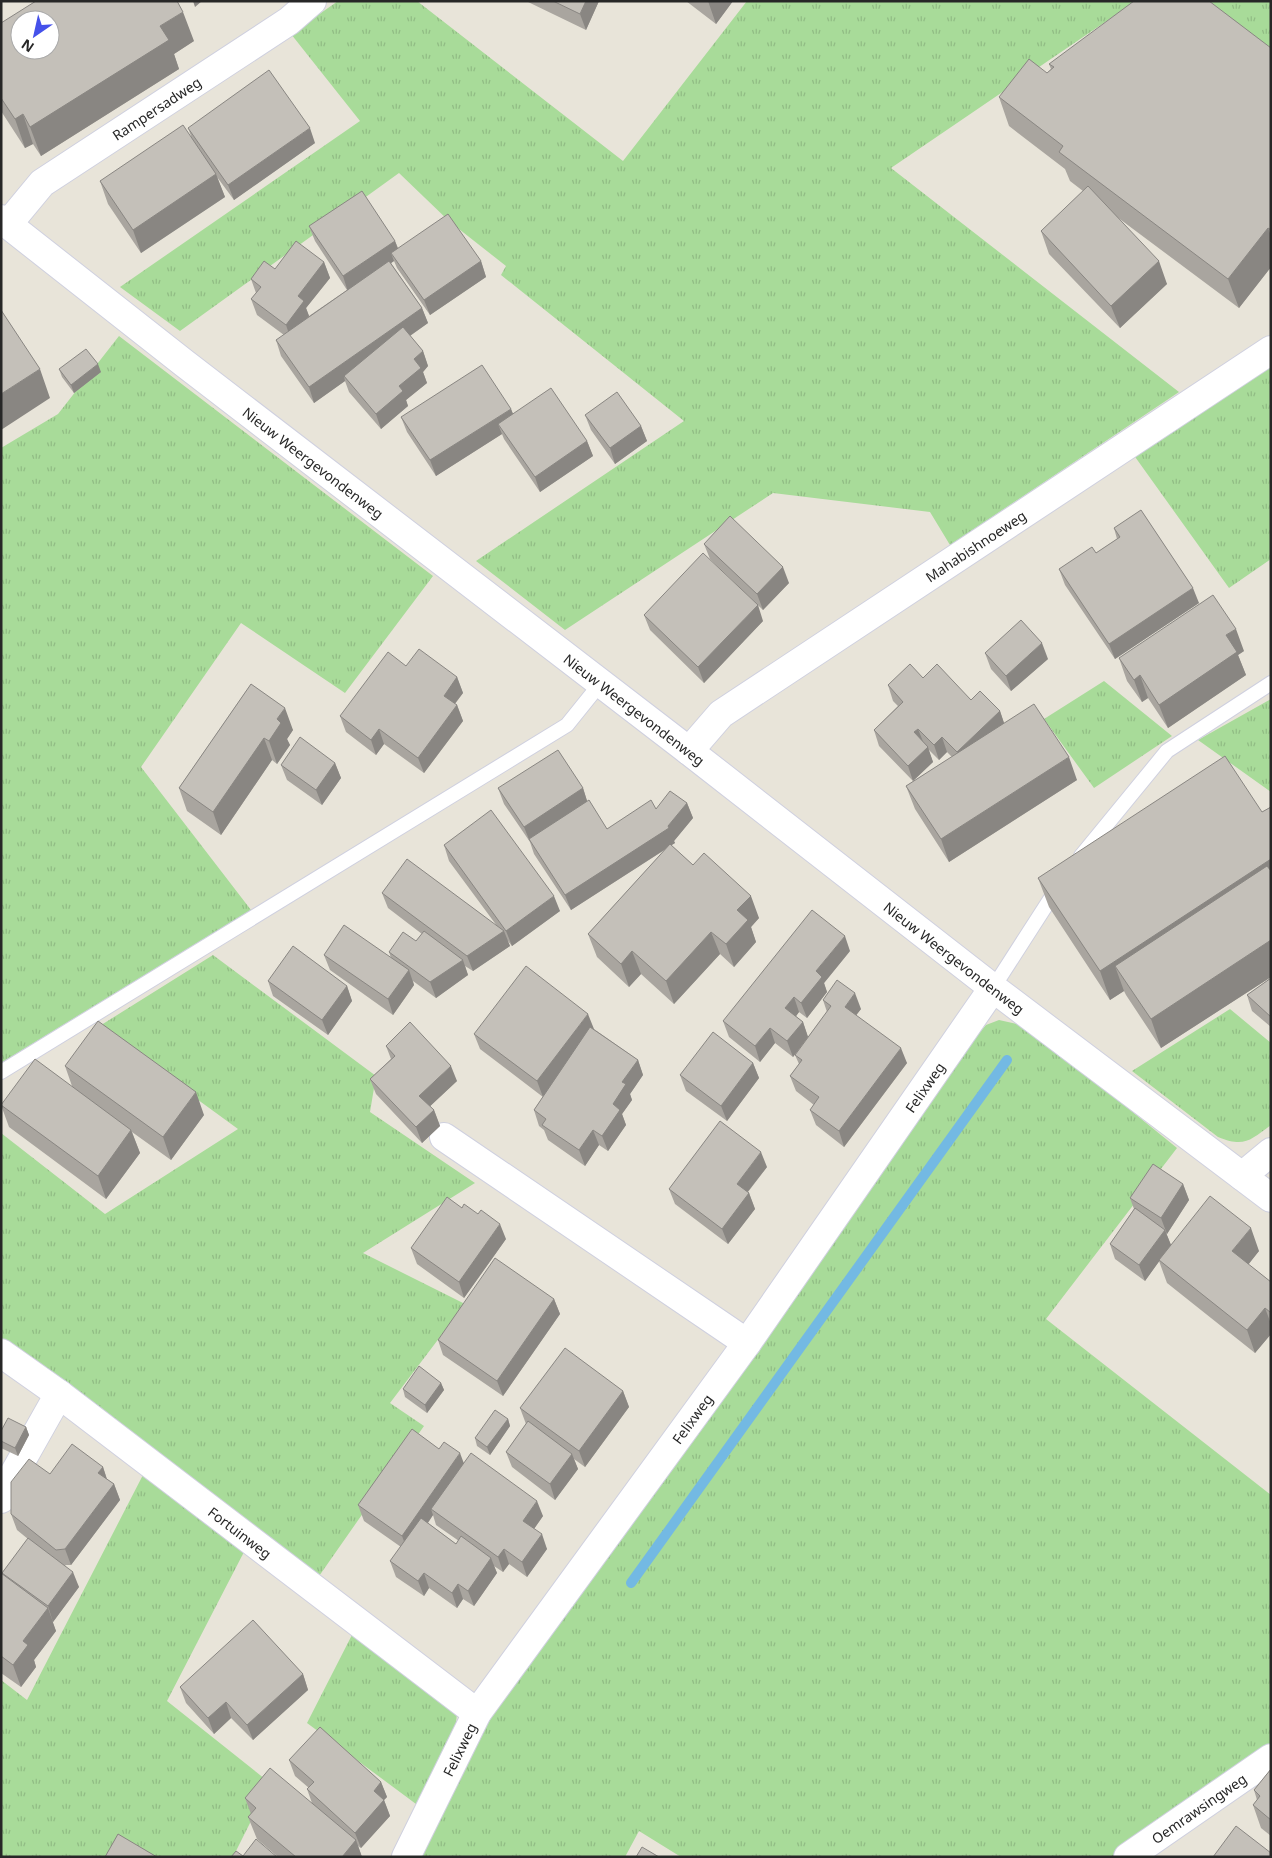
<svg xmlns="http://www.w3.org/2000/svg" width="1272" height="1858" font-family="'Noto Sans',sans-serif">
<defs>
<pattern id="grass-tufts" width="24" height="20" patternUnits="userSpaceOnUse" patternTransform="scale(1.25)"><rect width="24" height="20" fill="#a8db99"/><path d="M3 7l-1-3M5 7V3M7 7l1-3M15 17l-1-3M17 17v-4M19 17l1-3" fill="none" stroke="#91bc84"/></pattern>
</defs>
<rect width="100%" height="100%" fill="#e8e4d9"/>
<path fill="url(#grass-tufts)" d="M338,1h79l206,160 124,-160h389l-245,167 288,224 -229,153 -20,-33 -157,-19 -208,137 -89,-69 208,-140 -183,-146 5,-9 -56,-44 -51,-49 -219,158 -60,-44 240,-166 -69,-87z
M1199,1h72v54z
M119,336l314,240 -88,117 -104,-70 -100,144 110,143 -250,153v-615l57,-34z
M1271,362v197l-42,29 -96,-134z
M1104,681l68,55 -78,52 -50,-69z
M1271,699v93l-73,-52z
M213,955l163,121 -6,36 105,71 -112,70 102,51 -75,99 34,23 -107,153 -316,-237v-209l104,81 133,-85 -140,-102z
M1230,1009l41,34v82c-21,15 -26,23 -53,12l-86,-66z
M999,1020l18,4 16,7 144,117 -131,171 225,176v254l-159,108h-431l-42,-26 -14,26h-203l57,-125 492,-690 15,-17z
M144,1473l101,77 -78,151 103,82 -37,74h-232v-177l26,20z
M354,1631l103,82 -1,10 -40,81 -109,-81z"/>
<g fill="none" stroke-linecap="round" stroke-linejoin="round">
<path stroke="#73b9e3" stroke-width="10" d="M631,1583l376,-523"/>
<g stroke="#cfd0df" stroke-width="16">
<path id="service" d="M1081,856l86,-105 104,-68
M993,988l65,-101
M1,1072l566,-347 33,-41"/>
</g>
<g stroke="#cfd0df" stroke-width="30">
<g id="minor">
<path id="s1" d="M8,224l34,-41 247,-162 23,-20"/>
<path id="s2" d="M689,751l32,-37 550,-364"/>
<path d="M444,1137l303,206"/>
<path d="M1242,1176l29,-24"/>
<path id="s3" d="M1,1353l58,41 418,319"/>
<path d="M1,1499l1,-4 57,-101"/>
<path id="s4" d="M406,1857l71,-144 270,-370 246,-355"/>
<path id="s5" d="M1128,1857l143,-99"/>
</g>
</g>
<g stroke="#cfd0df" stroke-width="30">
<g id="tertiary">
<path id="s6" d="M1,219l183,144 505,388 304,237 278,210"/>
</g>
</g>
<use href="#service" stroke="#fff" stroke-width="14"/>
<use href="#minor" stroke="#fff" stroke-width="28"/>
<use href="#tertiary" stroke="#fff" stroke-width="28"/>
</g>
<path fill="#a9a59f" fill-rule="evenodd" d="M526,1h73l-13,29z
M686,1h47l-17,23z
M1,23l193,18 -20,13 5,15 -138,87 -8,-12 -8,4 -24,-37z
M1271,48v219l-32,41 -122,-91 50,67 -47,44 -71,-74 -8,-23 42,-40 -13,-10 -5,-12 -56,-43 -10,-29 48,-24 4,-4 -2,-5z
M188,128l127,15 -81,57 -17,-23 8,20 -84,56 -33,-49 -8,-23 91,-45z
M309,226l86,15 3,7 83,13 5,16 -56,38 -33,-47 -3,-7 -3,2 31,45 6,15 -18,13 13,15 5,15 -5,6 4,11 -21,17 2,6 -27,23 -32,-37 -4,-11 -31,22 -33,-47 -5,-16 8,-5 -27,-20 -6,-16 5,-6 -5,-14 24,-10 49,-7 6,16 -24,30 3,8 38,-26 -32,-49z
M59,369l42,3 -27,21 -12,-16z
M511,409l2,5 74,27 6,15 -53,36 -36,-53 -2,-5 -66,42 -29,-44 -6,-15z
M585,415l56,11 6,15 -32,23 -24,-34z
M1114,528l85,75 -84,56 -50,-74 -6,-16 37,-16 21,-14z
M704,544l85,39 -26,27 -53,-51z
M644,615l119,6 -59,62 -54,-53z
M1244,651l-6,4 8,20 -78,53 -20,-30 -6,4 -15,-21 -8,-23z
M985,653l63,6 -37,32 -20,-22z
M406,666l51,11 6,16 -8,11 2,1 6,16 -39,52 -40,-29 -8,11 -30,-23 -6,-16z
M923,678l48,22 29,11 4,12 73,57 -128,82 -34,-53 -9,-23 46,-29 -5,-5 -8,8 -11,-11 5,13 -20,19 -34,-35 -5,-16 24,-24 -5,-5 -5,-16z
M251,684l42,46 -6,9 3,6 -13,19 -5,-4 -51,75 -34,-24 -8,-23z
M335,763l6,15 -19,27 -35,-25 -6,-15z
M498,788h85l4,13 20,28 49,-20 31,-6 6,15 -19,23 1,2 -4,2 22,20 66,53 -8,9 5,15 -22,25 -14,-13 -46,50 -33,-30 -12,13 -32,-30 -9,-23 78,-85 -95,61 -37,-56 -4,-12 -26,-38z
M1271,807v170l-110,71 -35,-53 -2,-4 -14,9 -61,-93 -11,-29 224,-66z
M444,845l116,66 -48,35 -5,-6 3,6 -37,25 -8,-5 3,9 -32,23 -23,-17 1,4 -21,30 -63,-45 -6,-15 67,3 -2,-6 27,-11 6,-7 -34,-26 -6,-15 115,33 -48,-65z
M850,951l-26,32 3,9 -20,26 -8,-6 -3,4 7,6 5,15 19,-25 -4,-12 38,9 -5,6 51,48 -63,84 -28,-22 -6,-15 4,-5 -18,-14 -6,-15 9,-12 -4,-9 10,-13 -12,15 -18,-14 -15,19 -31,-25 -6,-16z
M1271,978v49l-19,-16 -5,-16z
M268,981l79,5 5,15 -24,34 -55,-39z
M594,1029l44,31 5,15 -13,19 2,6 -10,14 4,11 -18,26 -9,-6 -14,21 -37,-26 -4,-10 -5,-4 -5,-16 14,-21 -5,8 -63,-48 -6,-15z
M386,1046l71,35 -27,25 4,4 6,16 -18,17 -46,-49 -6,-15 21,-20z
M753,1063l6,15 -32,43 -41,-30 -6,-16z
M65,1066l139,49 -33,45 -39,-28 8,21 -34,46 -97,-72 -8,-22 71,-19z
M767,1167l-19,25 1,1 6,16 -27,35 -53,-40 -6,-15z
M1183,1184l6,16 -22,34 -1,-1 5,12 88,6 -11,13 23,18v52l-16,19 -88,-70 -8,-22 -14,20 -30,-22 -5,-15 24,-35 -4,-11z
M506,1239l-42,59 -47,-34 -6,-16z
M554,1299l6,15 -57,82 -60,-41 -5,-15z
M441,1383l3,7 -17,23 -22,-16 -2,-8z
M623,1391l6,16 -44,60 -11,-8 4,10 -23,31 -43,-33 -6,-15 20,-28 -6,-16z
M508,1419l2,7 -20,29 -13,-9 -2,-8z
M26,1427l3,8 -11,21 -17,-8v-17z
M439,1449l25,14 79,53 -9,13 13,20 -20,28 -18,-13 -6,8 -9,-6 3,7 -23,33 -11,-7 -6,9 -28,-20 -5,8 -28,-19 -6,-16 11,-14 -37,-26 -6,-16zM433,1515l3,10 23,16 -3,3 -28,-21z
M103,1467l4,12 7,5 6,16 -49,65h-6l14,22 -26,35 -1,-1 4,10 -22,29 2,7 -15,20 -20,-14v-100l2,2 -1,-2 26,-34 -11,-9 -6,-16 39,-40z
M303,1674l5,16 -55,50 -22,-22 -17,16 -28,-31 -6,-16z
M289,1760l92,22 6,15 -3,3 6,16 -29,32 -3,-2 4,11h-84l-21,-18 -9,-22 3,-3 -6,-16 67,5 -5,-14 2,-1 -14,-12z
M1271,1769v67l-10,-8 -8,-23 4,-5 -3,-10z"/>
<path fill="#898682" d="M193,1h9l-7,6z
M586,1h13l-13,29 -6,-16z
M708,1h25l-17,23z
M183,12l11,29 -20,13 5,15 -138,87 -11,-29 130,-101z
M23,114l10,30 -8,4 -10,-29z
M310,128l5,15 -81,57 -6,-15z
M216,174l9,23 -84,56 -8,-23z
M1268,228l3,8v31l-32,41 -11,-29z
M395,241l6,16 -10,-4 3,8 -46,31 -5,-16z
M481,261l5,16 -56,38 -6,-15z
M1159,261l8,23 -47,44 -9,-22z
M324,262l6,16 -24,30 3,8 -18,24 -5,-15 12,-29z
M422,308l6,15 -81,57 -3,-4 1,5 -31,22 -5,-16z
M423,351l5,15 -5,6 4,11 -21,17 2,6 -27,23 -5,-15 23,-28 15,-27z
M98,364l3,8 -27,21 -3,-8z
M40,369l10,29 -49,32v-36z
M511,409l6,15h-19l4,10 -66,42 -6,-16z
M641,426l6,15 -32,23 -5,-16z
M587,441l6,15 -53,36 -5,-15z
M783,567l6,16 -26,27 -6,-16z
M1193,588l6,15 -84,56 -6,-15z
M758,605l5,16 -59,62 -6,-16z
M1236,629l8,22 -6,4 8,20 -78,53 -9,-23 67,-70z
M1042,643l6,16 -37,32 -5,-15z
M1140,675l8,23 -6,4 -8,-22z
M457,677l6,16 -14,18 -5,-15z
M457,705l6,16 -39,52 -6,-15z
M285,708l8,22 -6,9 3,6 -13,19 -8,-23 8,-22z
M1000,711l5,15 -42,41 -6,-15z
M379,729l5,15 -8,11 -5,-15z
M918,729l6,15 -10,-12z
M942,737l5,15 -8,8 -5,-15z
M264,738l8,22 -51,75 -8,-23z
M928,747l5,15 -20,19 -5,-15z
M1069,757l8,23 -128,82 -8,-23z
M335,763l6,15 -19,27 -6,-15z
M583,788l5,16 -59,35 1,3 -6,-15z
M687,803l6,15 -19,23 1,2 -104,67 -6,-15 103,-69z
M1271,859v36l-156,71 9,25 -14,9 -10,-29z
M554,896l6,15 -48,35 -6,-15z
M751,896l8,22 -8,9 5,15 -22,25 -8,-23 11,-34z
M504,931l6,15 -37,25 -6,-15z
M711,932l9,22 -46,50 -8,-23z
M845,936l5,15 -26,32 3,9 -20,26 -6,-15 15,-32z
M1271,940v37l-110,71 -10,-29z
M632,951l9,23 -12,13 -8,-23z
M463,960l5,15 -32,23 -6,-16z
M409,970l5,15 -21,30 -5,-16z
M347,986l5,15 -24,34 -6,-15z
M855,993l6,16 -10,13 -6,-15z
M794,997l5,15 -8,11 -6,-15z
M588,1014l6,15 -51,68 -6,-16z
M803,1022l5,15 -15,20 -6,-16z
M770,1028l5,15 -15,19 -5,-16z
M901,1048l6,15 -63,84 -5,-16z
M638,1060l5,15 -13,19 2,6 -10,14 4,11 -18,26 -6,-15 11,-32 9,-22z
M753,1063l6,15 -32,43 -6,-15z
M451,1066l6,15 -32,30 -6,-15z
M196,1092l8,23 -33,45 -8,-23z
M434,1110l6,16 -18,17 -6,-16z
M131,1130l9,23 -34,46 -8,-23z
M593,1130l6,15 -14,21 -6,-16z
M761,1152l6,15 -25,32 -5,-15z
M1183,1184l6,16 -22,34 -6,-16z
M749,1193l6,16 -27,35 -6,-15z
M500,1224l6,15 -42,59 -5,-16z
M1251,1228l8,23 -18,23 -9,-23z
M1165,1230l6,15 -26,36 -6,-16z
M554,1299l6,15 -57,82 -6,-15z
M1265,1308l6,16v10l-16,19 -8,-23z
M441,1383l3,7 -17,23 -2,-8z
M623,1391l6,16 -44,60 -6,-16z
M508,1419l2,7 -20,29 -3,-8z
M26,1427l3,8 -11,21 -3,-8z
M460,1453l6,16 -35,40 2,6 -25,37 -6,-16z
M572,1454l6,15 -23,31 -5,-16z
M103,1467l5,16 -10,-10z
M114,1484l6,16 -49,65 -6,-16z
M537,1501l6,15 -14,20 -6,-15z
M542,1534l5,15 -20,28 -5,-15z
M504,1549l5,15 -6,8 -5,-15z
M491,1558l6,15 -23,33 -6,-15z
M73,1572l6,15 -26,35 -5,-16z
M424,1573l5,15 -5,8 -6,-15z
M458,1584l5,15 -6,9 -5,-15z
M48,1608l8,23 -22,29 2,7 -15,20 -8,-22 10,-24z
M303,1674l5,16 -55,50 -6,-15z
M226,1702l5,16 -17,16 -6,-16z
M381,1782l6,15 -3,3 6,16 -29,32 -6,-15 19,-42z
M356,1840l6,17h-20z"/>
<path fill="#c4c0b9" stroke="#898682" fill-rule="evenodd" d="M36,1h141l6,11 -23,14 9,14 -139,87 -7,-13 -8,5 -14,-21v-75zM20,20h30v30h-30z
M553,1h33l-6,13z
M1134,1h75l62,47v182l-3,-2 -40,51 -169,-127 4,-6 -64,-49 30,-38 18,14 7,-6 -5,-3z
M269,70l41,58 -82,57 -40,-57z
M183,125l33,49 -83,56 -33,-49z
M1088,186l71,75 -48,45 -70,-75z
M362,191l33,50 -52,35 -34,-50z
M448,214l33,47 -57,39 -33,-47z
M296,241l28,21 -26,34 6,5 -18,24 -35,-26 10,-12 -10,-8 13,-18 11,8z
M389,261l33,47 -113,79 -33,-47z
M1,310l39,59 -39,25z
M403,327l20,24 -9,8 7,9 -22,18 4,5 -27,23 -32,-38z
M86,349l12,15 -27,21 -12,-16z
M482,365l29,44 -81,51 -29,-43z
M551,388l36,53 -52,36 -37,-53z
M617,392l24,34 -31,22 -25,-33z
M1141,510l52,78 -84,56 -50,-75 33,-22 4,6 24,-16 -6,-9z
M730,516l53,51 -26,27 -53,-50z
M703,553l55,52 -60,62 -54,-52z
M1213,595l23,34 -10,6 11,17 -78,53 -19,-30 -6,5 -15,-22z
M1021,620l21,23 -36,33 -21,-23z
M419,649l38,28 -13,19 13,9 -39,53 -39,-29 -8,11 -31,-24 48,-64 18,14z
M910,664l13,14 14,-14 34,36 9,-9 20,20 -43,41 -15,-15 -8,8 -16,-16 -4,3 14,15 -20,19 -34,-36 29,-28 -15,-17z
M251,684l34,24 -8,11 4,4 -12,18 -5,-3 -51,74 -34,-24z
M1034,704l35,53 -128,82 -35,-53z
M300,737l35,26 -19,27 -35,-25z
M558,750l25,38 -59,39 -26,-39z
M1225,756l37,56 9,-5v52l-171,112 -62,-93z
M670,791l17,12 -19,23 1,2 -104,67 -36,-56 60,-39 18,29 44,-29 5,9z
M491,810l63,86 -48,35 -62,-86z
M670,844l23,21 11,-12 47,43 -14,14 11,10 -22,24 -15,-12 -45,49 -34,-30 -11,13 -33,-30z
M407,859l97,72 -37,25 -85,-63z
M1267,866l4,5v69l-120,79 -36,-53z
M812,910l33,26 -29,35 6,6 -21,26 -7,-6 -9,11 18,14 -16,19 -17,-13 -15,18 -32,-25z
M344,925l65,45 -21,29 -64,-44z
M424,931l39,29 -33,22 -41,-30 14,-20 13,9z
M293,946l54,40 -25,34 -54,-39z
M526,966l62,48 -51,67 -63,-47z
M1271,978v39l-24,-22z
M837,980l18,13 -10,14 56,41 -62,83 -29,-21 9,-13 -29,-21 12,-16 -7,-5 36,-49 -8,-6z
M98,1021l98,71 -33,45 -98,-71z
M410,1022l41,44 -32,30 15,14 -18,17 -46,-48 25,-23 -9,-10z
M590,1027l48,33 -16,22 4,2 -13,20 7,6 -18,26 -9,-6 -14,20 -37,-25 4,-6 -12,-9z
M713,1032l40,31 -32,43 -41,-31z
M35,1059l96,71 -33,46 -97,-71z
M720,1121l41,31 -24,32 12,9 -27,36 -53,-40z
M1153,1164l30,20 -22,34 -31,-20z
M1210,1196l41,32 -19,23 39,31v29l-1,1 -5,-4 -18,22 -88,-70z
M447,1197l15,11 2,-4 14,10 3,-4 19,14 -41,58 -48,-34z
M1135,1208l30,22 -26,35 -29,-21z
M495,1258l59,41 -57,82 -59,-41z
M565,1348l58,43 -44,60 -59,-43z
M419,1366l22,17 -16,22 -22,-16z
M495,1410l13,9 -21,28 -12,-9z
M8,1418l18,9 -11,21 -14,-7v-10z
M528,1421l44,33 -22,30 -44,-32z
M412,1429l27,20 5,-7 16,11 -58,83 -44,-31z
M72,1444l31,23 -5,6 16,11 -49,65 -9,1 -45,-36v-32l18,-23 21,15z
M471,1453l66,48 -14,20 19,13 -20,28 -18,-13 -6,8 -67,-48z
M421,1518l35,26 5,-8 30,22 -23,33 -10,-7 -6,9 -28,-20 -6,8 -28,-20z
M28,1538l45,34 -25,34 -46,-33z
M1,1573l47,35 -25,33 5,4 -15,20 -12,-9z
M253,1620l50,54 -56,51 -21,-23 -18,16 -28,-31z
M320,1727l61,55 -7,9 10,9 -29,33 -48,-44 7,-7 -25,-22z
M270,1768l86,72 -14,17h-46l-48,-40 8,-9 -11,-10z
M1271,1769v51l-18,-15 7,-9 -6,-6z
M1236,1826l35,27v4h-58z
M118,1834l39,23h-52z
M256,1839l21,18h-46l5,-6 7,5z
M642,1847l17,10h-23z"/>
<g text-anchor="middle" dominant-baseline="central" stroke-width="4" stroke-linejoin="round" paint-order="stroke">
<g font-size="14" fill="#272727" stroke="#fff">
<text stroke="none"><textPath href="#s1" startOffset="190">Rampersadweg</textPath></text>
<text stroke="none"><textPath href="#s6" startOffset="396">Nieuw Weergevondenweg</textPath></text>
<text stroke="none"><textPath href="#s2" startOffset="354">Mahabishnoeweg</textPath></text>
<text stroke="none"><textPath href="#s6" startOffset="801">Nieuw Weergevondenweg</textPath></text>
<text stroke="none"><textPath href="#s6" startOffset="1206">Nieuw Weergevondenweg</textPath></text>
<text stroke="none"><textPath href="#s4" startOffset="930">Felixweg</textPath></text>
<text stroke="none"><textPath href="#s4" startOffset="525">Felixweg</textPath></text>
<text stroke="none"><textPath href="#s3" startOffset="299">Fortuinweg</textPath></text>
<text stroke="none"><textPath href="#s4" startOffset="120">Felixweg</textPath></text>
<text stroke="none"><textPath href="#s5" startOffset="86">Oemrawsingweg</textPath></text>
</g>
</g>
<rect width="1272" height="1858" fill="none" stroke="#272727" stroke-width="5"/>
<g transform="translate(35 35) rotate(214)"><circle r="24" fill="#ffffff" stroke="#a9a9a9"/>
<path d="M0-4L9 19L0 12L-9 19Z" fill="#4551ea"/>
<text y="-8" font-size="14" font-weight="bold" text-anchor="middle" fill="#272727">N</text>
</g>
</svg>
